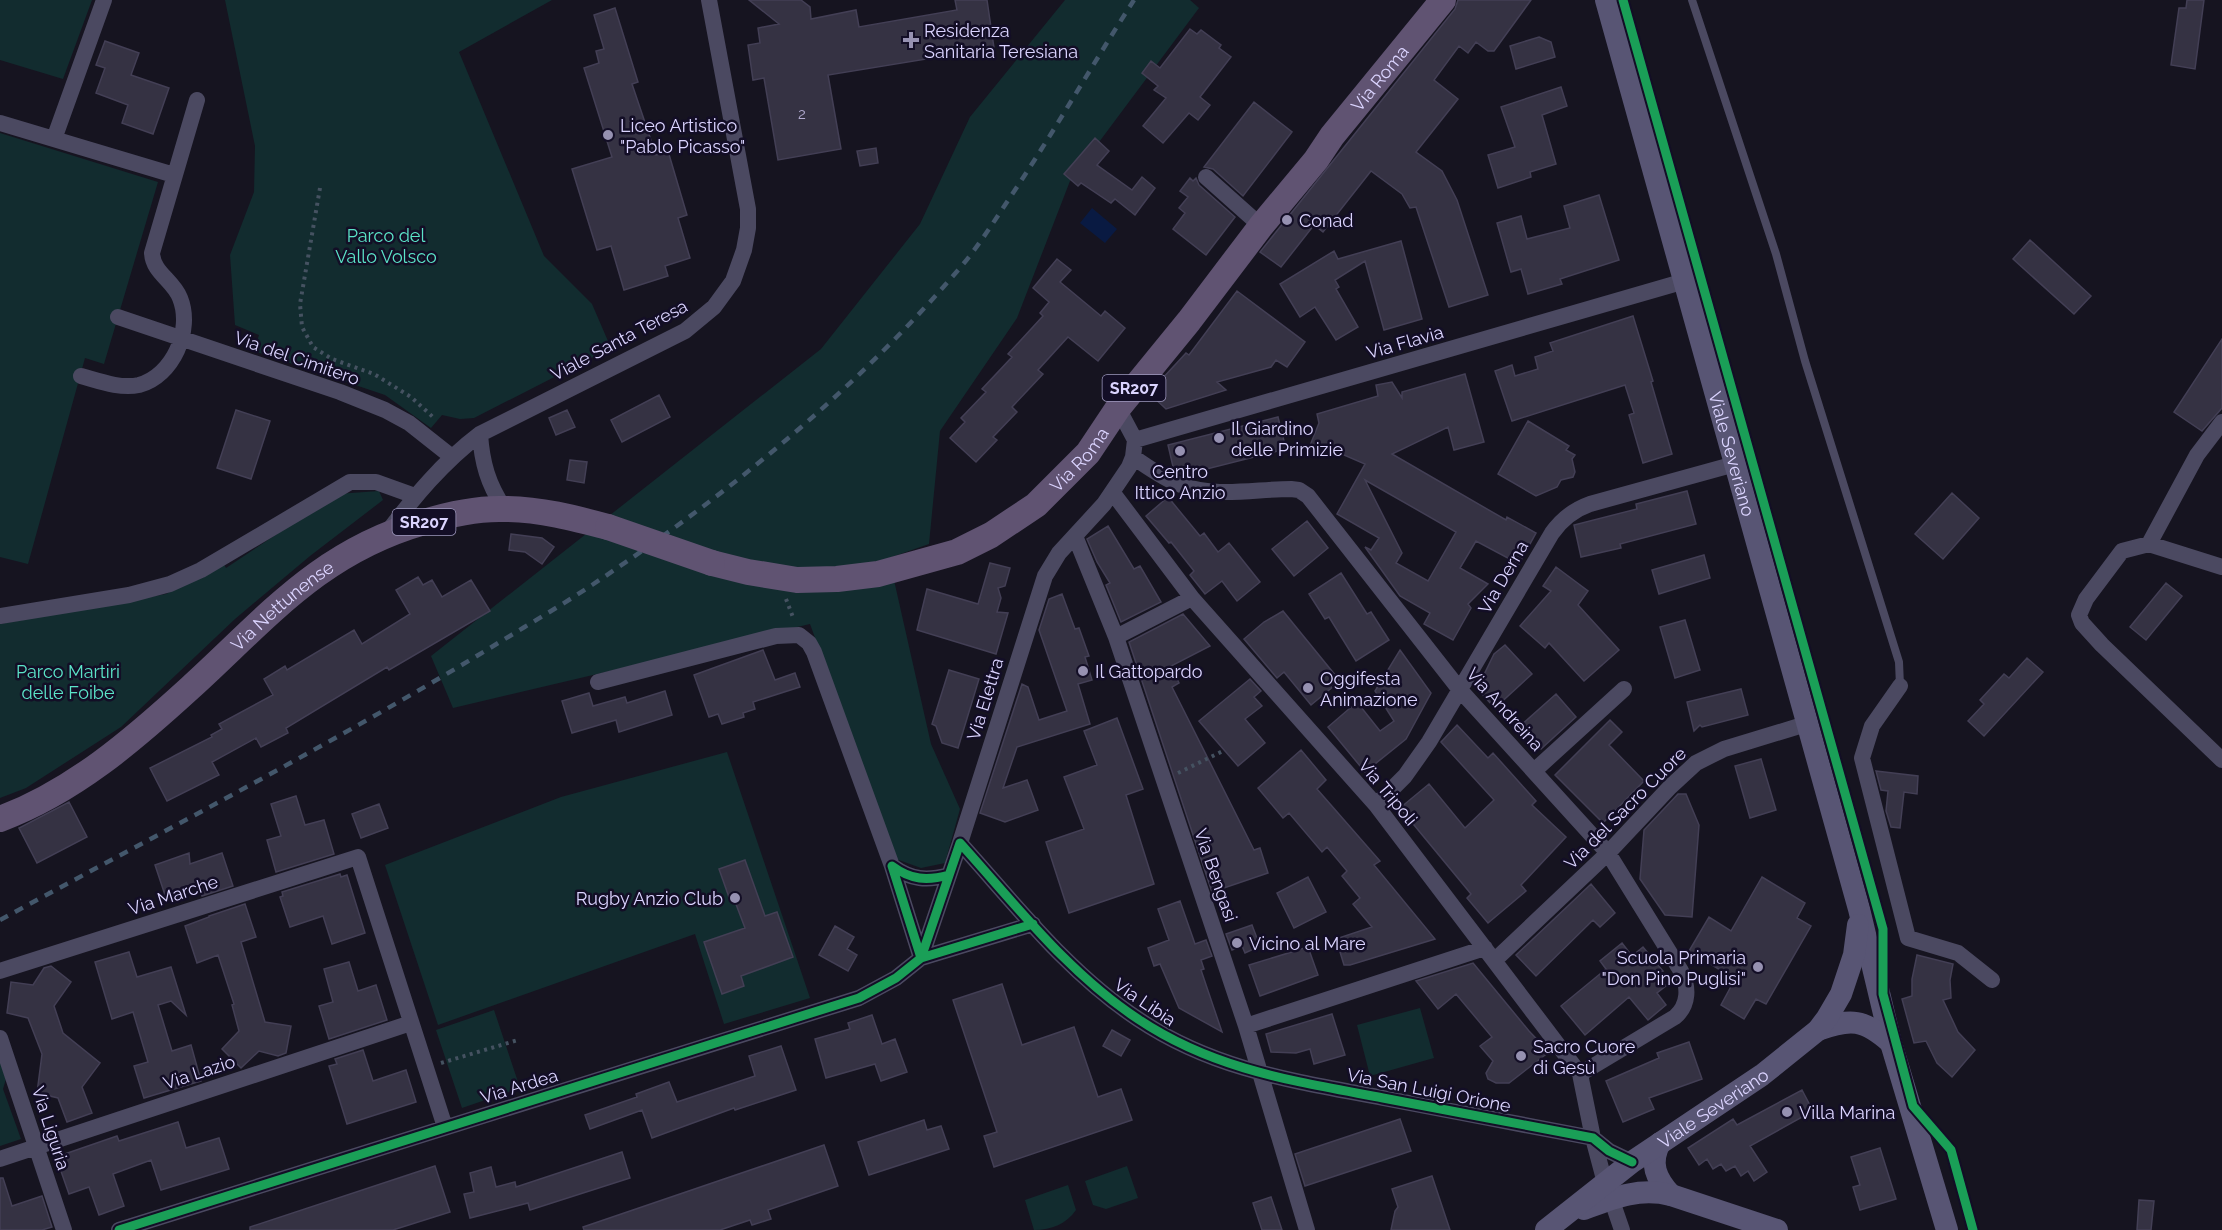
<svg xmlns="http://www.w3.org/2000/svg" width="2222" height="1230" font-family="Raleway,sans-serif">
<rect width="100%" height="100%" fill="#161420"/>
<path fill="#122c2f" d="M0,0h92l-29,79 -63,-19z
M225,0h327l-93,52 85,204 48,48 19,44 -137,70 -14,1 -18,-4 -11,13 -46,-33 -131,-44 5,-16 -24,-10 -5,-70 24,-63 1,-46z
M1065,0h125l9,8 -129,173 -53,137 -77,113 -11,113 -40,14 42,186 29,65 -15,54 -24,5 -25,-9 -86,-235 -357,84 -22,-52 390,-307 99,-125 50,-107z
M0,133l158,49 -54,182 -19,-6 -57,206 -28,-7z
M379,491l4,9 -73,56 -75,63 -114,108 -95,61 -26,10v-174l166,-30 57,-31 3,5 111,-74z
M727,752l83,246 -86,26 -29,-90 -257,91 -53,-160 176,-68z
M1420,1008l14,50 -64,18 -13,-51z
M494,1010l26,78 -58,20 -26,-78z
M0,1060l11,2 -8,27 18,50 -21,7z
M1127,1166l11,32 -32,11 -13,-4 -8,-24z
M1068,1185l8,25c-10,14 -24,20 -42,20l-9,-30z"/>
<path fill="#091a42" d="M1092,208l25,21 -12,14 -25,-20z"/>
<path fill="#353243" stroke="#433f55" stroke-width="1.5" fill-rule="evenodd" d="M749,0h52l9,7 1,12 45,-9 3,17 98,-17 -2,-10h32l7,48 -166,27 13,74 -63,11 -14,-82 -11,2 -5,-35 12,-2 -2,-15 21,-4z
M1458,0h73l-37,51h-6l-12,-9 -8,11 -9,-7 -25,34 24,19 -42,53 26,19 15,29 31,95 -39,12 -33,-100 -6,1 -8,-14 -31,-23 -48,61 -9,-7 -33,42 -21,-15 195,-243z
M2187,0h17l-9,69 -24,-4 8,-57h7z
M615,8l23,74 -6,2 24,71 12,-4 19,64 -9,3 12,40 -25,8 3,10 -44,14 -13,-44 -14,4 -25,-81 40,-12 -28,-89 15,-5 -3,-12 8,-2 -10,-34z
M1190,29l7,5 4,-4 20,15 -2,3 12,9 -31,40 10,8 -12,15 -9,-7 -26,30 -20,-17 23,-28 -12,-8 4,-4 -16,-13 9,-12 9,7z
M1539,37l12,5 4,15 -39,12 -6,-23z
M105,41l34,12 -8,22 38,13 -16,46 -31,-11 6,-18 -32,-12 9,-25 -9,-3z
M1561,87l6,19 -25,9 14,49 -26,8 1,5 -33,11 -10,-33 27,-8 -14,-40z
M1254,102l38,30 -49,64 -30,-27 -9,-2z
M1095,138l14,13 -12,14 35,25 10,-13 13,11 -20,27 -20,-16 -4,4 -30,-20 -3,3 -14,-12z
M876,148l2,15 -18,3 -3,-15z
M1190,178l3,3 3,-3 3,7 36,32 -29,38 -33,-26 12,-16 -6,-5 9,-11 -8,-6z
M1599,195l20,65 -59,19 2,5 -34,10 -7,-25 -10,3 -14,-49 24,-7 6,23 43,-11 -6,-22z
M2030,240l61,56 -17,18 -61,-55z
M1401,241l21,78 -38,11 -19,-69 -30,19 4,7 -3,2 22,38 -22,13 -21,-33 -15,10 -20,-33 54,-33 4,8z
M1057,259l14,11 -11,12 41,34 4,-5 20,17 -27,33 -30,-24 -30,33 5,4 -31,33 5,5 -24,25 4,3 -21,22 -26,-24 15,-16 -4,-4 25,-26 -4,-3 30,-32 -4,-3 35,-38 -3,-3 9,-11 -16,-14z
M1237,291l68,51 -18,25 -11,-7 -5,7 -54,15 9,8 -60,19 -17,-16 37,-40 3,2z
M1633,316l20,65 -2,1 21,72 -29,9 -14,-48 5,-2 -9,-28 -113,36 -17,-50 17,-6 3,11 23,-7 -3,-12 18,-6 -3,-8z
M2222,339v69l-20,23 -28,-19z
M1465,374l19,68 -30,8 -6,-23 -56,27 114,66 1,-3 29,16 -17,31 -43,-23 -16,27 28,16 -20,20 3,4 -18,32 -29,-16 6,-11 -30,-17 -35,-49 6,3 8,-12 -42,-24 28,-50 -37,-16 -3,7 -16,-7 10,-25 -2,-9 61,-18 -2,-11 16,-3 10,16v-6zM1365,480l91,52 -28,49 -32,-18 6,-10z
M659,395l11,22 -48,25 -11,-22z
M236,410l34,11 -19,58 -34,-11z
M567,410l8,17 -19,8 -7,-17z
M1278,417l8,32 -103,26 -9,-4 -6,-26z
M1528,421l41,25 -3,4 9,5 -3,4 3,13 -2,5 -12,3 -4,7 -21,9 -38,-22z
M570,460l17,2 -3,21 -17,-3z
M1687,491l9,33 -76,20 1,4 -40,9 -7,-32 63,-16 -1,-5z
M1952,493l27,25 -36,41 -28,-25z
M1168,497l32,39 4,-3 14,19 11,-9 31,39 -23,19 -15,-20 -17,13 -15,-19 4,-4 -23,-29 -2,1 -23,-27z
M1307,521l21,27 -34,28 -22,-27z
M1108,526l26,43 6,-3 21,36 -40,20 -15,-37 4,-2 -13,-21 -10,-23z
M511,534l31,4 12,9 -12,17 -17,-12 -16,-2z
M1704,555l6,23 -51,16 -7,-24z
M990,563l20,5 -5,18 -7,2 3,10 -4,14 11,1 -12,41 -79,-24 10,-41 51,15z
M1556,567l32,24 -10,14 41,45 -35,31 -35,-38 -4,5 -25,-22 31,-35 -8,-5z
M1341,573l26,41 4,-2 18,28 -33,21 -27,-44 -4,2 -16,-25z
M418,577l5,8 9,-5 10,17 29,-17 19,31 -101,59 -2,-3 -101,61 2,5 -27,14 -5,-9 -44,24 7,13 -52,26 -17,-33 62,-31 -1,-2 11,-6 -3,-5 54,-29 -9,-16 21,-13 2,4 67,-40 8,14 48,-30 -14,-24z
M2166,583l16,13 -36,44 -16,-13z
M1062,594l13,35 4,-1 10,28 -4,1 7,23 -14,4 12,40 -73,23 -14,41 24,-8 11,30 -33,12 -25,-9 42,-129 6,3 11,33 28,-9 -28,-81 10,-31z
M1283,611l57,70 -29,24 -27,-33 -7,6 -33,-39 20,-17z
M1183,614l27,32 -39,20 8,17 -7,4 82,163 6,-2 8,25 -56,19 -83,-250z
M1685,620l15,50 -25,8 -15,-51z
M1505,645l27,29 -37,34 -18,-19 17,-35z
M763,650l12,30 20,-7 5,14 -47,15 2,7 -12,4 1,4 -22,7 -4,-10 -9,3 -15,-42z
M1400,650l31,43 -25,46 -41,33 -37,-45 29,-25 23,29 14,-10 -19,-30z
M2027,658l16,14 -59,64 -16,-15 16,-17 -4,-4 24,-26 5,4z
M949,670l30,9 -21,69 -16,-5 -6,-17 -4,-2z
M1250,679l11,12 -7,6 8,9 -17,13 20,24 -27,23 -39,-45z
M1741,689l7,26 -46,12 -2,-2 -6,6 -7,-29z
M665,691l7,24 -53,17 -3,-12 -44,13 -10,-32 27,-8 4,13 32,-9 2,6z
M1556,694l20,23 -35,32 -21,-23z
M1117,718l26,71 -17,6 28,89 -85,29 -23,-71 38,-13 -20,-52 33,-12 -13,-34z
M1610,720l12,12 -13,13 35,36 -41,42 -48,-48z
M1457,725l31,33 5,-5 43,48 -4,4 34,32 -45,48 5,6 -38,32 -21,-25 4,-4 -71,-86 29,-24 36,44 29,-28 -53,-58z
M1301,750l25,30 -9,9 63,72 -6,4 61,74 -85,26h-6l-8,-26 36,-12 -19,-23 7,-6 -18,-22 5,-5 -20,-24 -5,5 -33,-39 -6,5 -25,-30z
M1761,759l15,51 -26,8 -15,-52z
M1876,771l42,5 -1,18 -13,-2 -4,36 -9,-1 -5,-16 2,-20 -7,-1z
M1678,794h8l13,31 -7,92 -27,-2 -25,-36 4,-49z
M296,796l9,29 19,-5 10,34 -58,18 -9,-32 14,-4 -10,-32z
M69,802l18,35 -50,26 -18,-35z
M379,804l9,24 -27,10 -9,-24z
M189,853l1,11 32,-11 11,33 -31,10 -5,-12 -32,11 -10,-30z
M745,860l20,56 12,-4 16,45 -52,19 3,10 -22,8 -18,-52 41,-14 -11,-29 -4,1 -11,-31z
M340,874l1,3 6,-2 18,58 -33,11 -9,-28 -33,11 -10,-30 3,-1 -1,-4z
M1308,877l18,35 -32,16 -17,-35z
M1762,877l43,26 -8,15 14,8 -45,78 -10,-5 -12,20 -23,-14 14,-26 -46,-28 20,-34 22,14z
M1591,884l24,29 -15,14 -7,-7 -57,56 -20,-21z
M1180,901l15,43 11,-4 6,16 -11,4 3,9 -3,1 21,62 -43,-24 -19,-44 -6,2 -6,-18 21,-8 -11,-31z
M245,904l11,33 -15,5 24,80 26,4 -5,27 -8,3 -19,-5 -18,17 -19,-19 17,-18 -7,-26 2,-1 -16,-49 -21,8 -12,-37 24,-9v-1z
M1252,925l8,21 -15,7 -3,-7 -10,4 -6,-16z
M835,926l19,11 -7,12 10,6 -9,16 -29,-16z
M1622,943l10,13 11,-9 20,24 -8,2 11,13 -9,7 9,12 -18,15 -19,-23 -44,38 -24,-29 45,-37 -6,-8z
M1308,947l10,28 -58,21 -11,-31z
M129,952l8,25 34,-10 15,48 -15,-14 -13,4 14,46 19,-6 10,36 -57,17 -10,-32 14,-4 -15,-50 -21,7 -17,-57z
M1917,955l36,9 -3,16 1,18 -8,2 15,32 17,18 -23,27 -15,-14 -11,-22 -12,2 -12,-44 10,-3v-17z
M349,962l9,29 18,-6 11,35 -58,19 -10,-33 14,-4 -9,-33z
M1473,963l56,68 20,21 -40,31h-13l-8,-4 -2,-6 7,-12 -13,-15 12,-9 -36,-43 -18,15 -22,-28z
M51,966l20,16 -17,24 9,27 37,30 -18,24 10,26 -25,9 -9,-24 -21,-5 5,-39 -14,-36 -21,-5 4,-31 22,3 11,-17z
M1002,984l20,61 52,-18 24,70 23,-8 11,31 -138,47 -10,-31 13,-4 -44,-132z
M1332,1014l13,41 -31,9 -4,-15 -14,4 -25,-1 -5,-18z
M872,1015l10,29 13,-5 12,33 -26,9 -6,-17 -49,14 -11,-39 35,-10 -2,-6z
M1112,1030l18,10 -9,16 -18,-10z
M1689,1042l13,37 -53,19 5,11 -31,13 -17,-41 53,-23 -2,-5z
M781,1046l15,44 -61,20 -1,-2 -82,30 -10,-28 -52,19 -5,-14 52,-18 -1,-3 33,-12 8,20 78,-26 -6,-20z
M363,1050l10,31 33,-11 10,32 -69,22 -18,-58 8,-2 -2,-5z
M1802,1090l11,21 -63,35 17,26 -13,9 -6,-10 -7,5 -6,-10 -9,5 -5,-7 -8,5 -6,-10 -8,6 -11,-17 45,-29 4,6z
M1400,1119l11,32 -106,35 -10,-32z
M924,1120l3,10 14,-4 8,23 -80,26 -11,-33z
M178,1122l8,26 33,-10 10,31 -68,21 -10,-30 -38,14 11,32 -25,9 -10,-28 -20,7 -13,-37 61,-21 2,5z
M824,1145l14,41 -70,24 3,9 -19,6 -2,-5 -30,10h-136l-1,-3z
M1880,1148l16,51 -36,11 -7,-23 7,-2 -9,-28z
M622,1152l8,26 -100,32 -2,-7 -58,15 -6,-24 10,-2 -4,-19 21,-6 5,20 19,-5 1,5z
M435,1166l15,46 -57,18h-143v-3z
M1432,1176l18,54h-59l4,-19 3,-4 -6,-18z
M0,1178h3l9,28 30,-10 10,31 -10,3h-42z
M1271,1197l11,33h-20l-9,-27z
M2139,1200l15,1 -3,29h-14z"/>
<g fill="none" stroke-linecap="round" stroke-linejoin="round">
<path stroke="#455261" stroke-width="4" stroke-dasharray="3 4.5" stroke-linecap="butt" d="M320,188l-20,116 2,23 11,20 19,12 42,15 37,23 23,21
M786,599l8,21
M1178,773l47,-23
M441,1063l77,-23"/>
<path stroke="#4b4961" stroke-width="8" d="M1692,0l84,254 29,107 94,301 1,24"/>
<path stroke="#4b4961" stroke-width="16" d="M0,123l174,52
M54,139l50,-139
M1206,177l55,49
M118,317l222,75 45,18 24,13 43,34
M81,376c18,5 39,13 58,9 34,-9 54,-55 41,-87 -7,-18 -27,-25 -28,-45l45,-153
M480,434c2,29 8,50 24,74
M1135,440l550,-159
M1133,457c15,10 31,22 48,28 35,13 74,4 110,4l8,1 9,6 152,194 148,163 73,118c8,16 8,34 -6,46l-95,57
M1113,493l79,105 184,207 204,269 13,64 12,45
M386,534c28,-37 57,-72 94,-100l205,-103 29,-24 19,-26 11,-31 4,-22v-19l-39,-209
M1075,536l41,101 130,389 61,204
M2149,544l48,-89 25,-33
M2222,567l-73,-23 -27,7 -36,48 -7,16 3,8 20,22 120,115
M0,616l129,-21 41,-11 31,-14 149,-88h26l39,14
M1116,637l76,-39
M598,682l178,-46 23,-1 10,8 5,9 78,214
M1900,686l-28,40 -10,32 46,180 50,15 34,27
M1534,771l90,-82
M1376,805l29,-29 24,-34 123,-209c10,-14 21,-23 38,-29l145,-40
M960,843l85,-267 14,-23 45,-49 25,-37 4,-10 2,-17 -17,-32
M1033,924l-112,34 39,-115c56,62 108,130 178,176 76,51 156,62 245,79 70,13 140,27 210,40l16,13 23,11
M1495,960l113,-107 62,-66 26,-24 28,-14 82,-25
M0,971l358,-114 87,270
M1246,1026l239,-78
M0,1038l64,192
M0,1159l411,-136
M1611,1198l11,32
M119,1230l740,-232 37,-20 25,-20 -29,-92c19,14 35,15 57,9"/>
<g stroke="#585574" stroke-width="22">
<path id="s1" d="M1606,0l253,909 32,134 56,187"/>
<path d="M1818,1030c33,-12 46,-11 73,13"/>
<path d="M1660,1143c-11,20 -4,36 11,52"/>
<path d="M1584,1209c29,-11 55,-22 87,-14l106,35"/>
<path id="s2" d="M1546,1230l86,-68 130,-87 56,-45 9,-12 14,-24 13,-39 4,-30"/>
</g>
<g stroke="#605372" stroke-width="26">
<path id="s3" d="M712,563l36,9 49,8 40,-1 41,-5 79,-22 34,-17 45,-30 52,-52 30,-45 71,-87 72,-95 55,-66 16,-24 111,-136"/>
<path id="s4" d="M0,819c73,-27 133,-79 190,-131 77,-70 129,-136 234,-166 26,-8 54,-14 81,-13 35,0 69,9 103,18"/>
</g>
<path stroke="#43576b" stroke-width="4.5" stroke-dasharray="9 8" stroke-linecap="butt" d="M0,920c164,-89 330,-175 490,-272 34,-21 69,-41 102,-63 134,-89 262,-193 367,-316 20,-23 35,-48 52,-73 43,-64 81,-131 123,-196"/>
<path stroke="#605372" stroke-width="26" d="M608,527l104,36"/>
<g stroke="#130e26" stroke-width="13">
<path id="cycleway" d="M1623,0l260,929v65l30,112 38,44 22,80
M1033,924l-112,34 39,-115c56,62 108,130 178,176 76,51 156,62 245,79 70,13 140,27 210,40l16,13 23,11
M119,1230l740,-232 37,-20 25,-20 -29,-92c19,14 35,15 57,9"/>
</g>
<use href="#cycleway" stroke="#1a9f57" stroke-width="9"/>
</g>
<g fill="#9691b1" stroke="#130e26" stroke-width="2">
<path d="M908 31h6v6h6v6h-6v6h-6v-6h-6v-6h6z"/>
<circle cx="608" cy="135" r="6"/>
<circle cx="1287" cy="220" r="6"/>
<circle cx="1219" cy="438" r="6"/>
<circle cx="1180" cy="451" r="6"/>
<circle cx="1083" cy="671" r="6"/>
<circle cx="1308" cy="688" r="6"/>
<circle cx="735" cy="898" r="6"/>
<circle cx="1237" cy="943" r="6"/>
<circle cx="1758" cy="967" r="6"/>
<circle cx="1521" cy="1056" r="6"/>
<circle cx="1787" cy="1112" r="6"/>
</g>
<g text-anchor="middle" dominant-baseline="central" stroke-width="5" stroke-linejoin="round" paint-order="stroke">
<g font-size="15" fill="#b2acd0">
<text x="802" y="114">2</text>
</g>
<g fill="#130e26" stroke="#9f99be" stroke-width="1.5">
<rect x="1102.5" y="375" width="63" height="26" rx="4.5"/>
<rect x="392.5" y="509" width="63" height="26" rx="4.5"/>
</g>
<g font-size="16" font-weight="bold" fill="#dbd4ff">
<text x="1134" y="388">SR207</text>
<text x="424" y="522">SR207</text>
</g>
<g font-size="18" fill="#dbd4ff" stroke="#130e26" text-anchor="start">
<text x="924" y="30">Residenza<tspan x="924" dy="21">Sanitaria Teresiana</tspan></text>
<text x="620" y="125">Liceo Artistico<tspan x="620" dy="21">"Pablo Picasso"</tspan></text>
<text x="1299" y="220">Conad</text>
<text x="1231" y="428">Il Giardino<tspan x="1231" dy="21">delle Primizie</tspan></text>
<text x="1180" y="471" text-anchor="middle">Centro<tspan x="1180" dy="21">Ittico Anzio</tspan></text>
<text x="1095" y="671">Il Gattopardo</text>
<text x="1320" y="678">Oggifesta<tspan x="1320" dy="21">Animazione</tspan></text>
<text x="723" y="898" text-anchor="end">Rugby Anzio Club</text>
<text x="1249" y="943">Vicino al Mare</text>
<text x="1746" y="957" text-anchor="end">Scuola Primaria<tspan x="1746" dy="21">"Don Pino Puglisi"</tspan></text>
<text x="1533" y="1046">Sacro Cuore<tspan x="1533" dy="21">di Gesù</tspan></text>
<text x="1799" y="1112">Villa Marina</text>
</g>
<g font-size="18" fill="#dbd4ff" stroke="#130e26">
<text stroke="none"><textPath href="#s3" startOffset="891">Via Roma</textPath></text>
<text transform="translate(619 340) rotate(-28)">Viale Santa Teresa</text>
<text transform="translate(1405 342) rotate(-16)">Via Flavia</text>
<text transform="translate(297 358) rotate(19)">Via del Cimitero</text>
<text stroke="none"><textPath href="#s1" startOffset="471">Viale Severiano</textPath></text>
<text stroke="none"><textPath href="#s3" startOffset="405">Via Roma</textPath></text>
<text transform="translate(1503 577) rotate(-60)">Via Derna</text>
<text stroke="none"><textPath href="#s4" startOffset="356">Via Nettunense</textPath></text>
<text transform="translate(985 699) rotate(-73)">Via Elettra</text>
<text transform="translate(1505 709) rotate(48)">Via Andreina</text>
<text transform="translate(1388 792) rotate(50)">Via Tripoli</text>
<text transform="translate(1625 808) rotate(-45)">Via del Sacro Cuore</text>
<text transform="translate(1216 875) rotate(71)">Via Bengasi</text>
<text transform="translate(173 895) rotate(-18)">Via Marche</text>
<text transform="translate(1145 1002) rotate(34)">Via Libia</text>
<text transform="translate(199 1072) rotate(-18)">Via Lazio</text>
<text transform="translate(519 1086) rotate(-17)">Via Ardea</text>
<text transform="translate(1429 1090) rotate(11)">Via San Luigi Orione</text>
<text stroke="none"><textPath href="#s2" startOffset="207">Viale Severiano</textPath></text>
<text transform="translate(51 1128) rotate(72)">Via Liguria</text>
</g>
<g font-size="18" fill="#5be4c8" stroke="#130e26">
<text x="386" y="235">Parco del<tspan x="386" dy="21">Vallo Volsco</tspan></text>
<text x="68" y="671">Parco Martiri<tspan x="68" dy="21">delle Foibe</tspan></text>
</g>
</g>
</svg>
